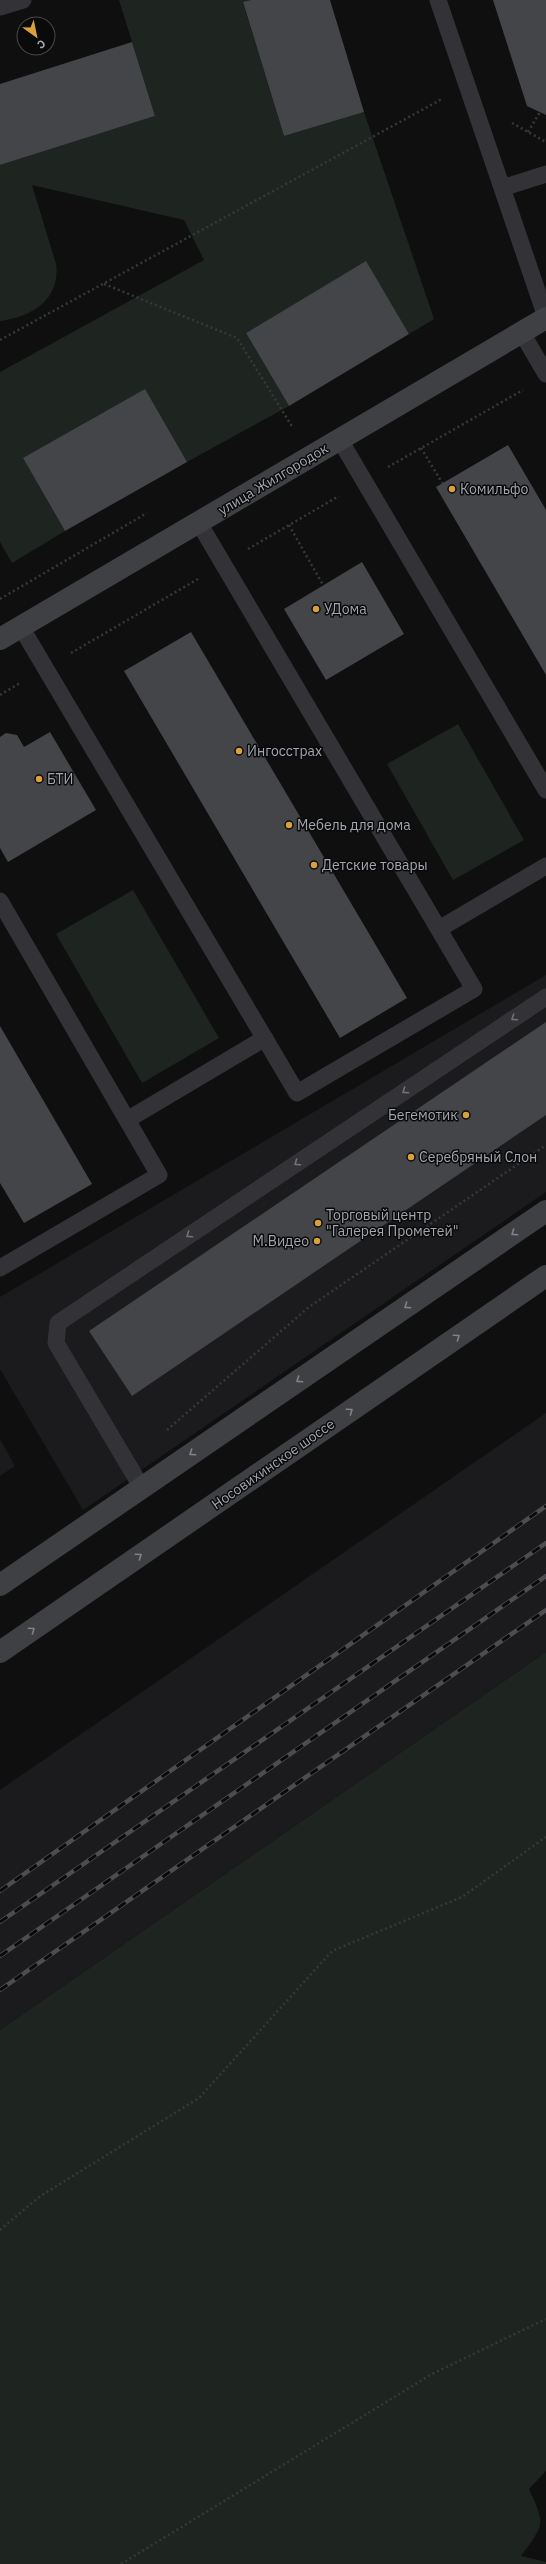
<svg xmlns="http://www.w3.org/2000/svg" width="546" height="2564" font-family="'IBM Plex Sans',sans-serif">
<rect width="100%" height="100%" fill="#0f0f10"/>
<path fill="#1b1b1d" d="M546,975v217l-463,318 -83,-141v-72z
M546,1413v239l-546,378v-240z
M0,1439l15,27 -15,10z"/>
<path fill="#1e241f" d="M119,0h132l-8,3 41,133 80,-24 70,207 -25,15 -43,-72 -120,71 43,73 -102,56 -164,-4 42,73 -53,32 -12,-21v-170l204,-112 -20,-40 -152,-35 24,79c5,35 -24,53 -56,57v-156l155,-49z
M458,724l66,116 -71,40 -66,-116z
M133,890l86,148 -77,45 -86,-149z
M546,1652v819l-17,18c17,37 15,35 -8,67l25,6v2h-546v-534z"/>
<path fill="#434548" d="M251,0h79l34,112 -80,24 -41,-134z
M493,0h53v115l-19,-9z
M132,42l23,74 -155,49v-81z
M366,261l43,73 -120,72 -43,-73z
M145,389l42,73 -122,69 -42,-73z
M508,445l38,65v165l-110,-188z
M362,562l42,72 -78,46 -42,-71z
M191,632l216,366 -67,40 -216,-367z
M50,732l46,78 -88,52 -8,-14v-111l6,-4 11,2 7,12z
M546,1022v93l-414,281 -43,-65z
M0,1026l92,158 -68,39 -24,-40z"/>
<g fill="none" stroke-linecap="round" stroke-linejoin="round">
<path stroke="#37383c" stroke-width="2.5" stroke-dasharray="2 3" stroke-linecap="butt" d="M512,123l34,19
M528,132l12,-20
M104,284l133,54 56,90
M0,340l442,-241
M421,448l22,36
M388,467l135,-77
M289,525l34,60
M248,549l91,-53
M0,599l147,-86
M71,653l127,-74
M0,695l20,-12
M167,1430l142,-123 237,-162
M0,2230l39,-33 160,-99 133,-147 130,-54 84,-60
M121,2564l311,-190 114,-55"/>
<path stroke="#333337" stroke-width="17" d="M438,0l108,317
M0,7l23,-7
M502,188l44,-14
M522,333l24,41
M340,440l206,350
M21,627l276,466 177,-104 -275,-466
M0,901l159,274 -159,93
M439,929l107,-63
M127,1120l138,-82
M142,1488l-86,-145 2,-20 488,-326"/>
<path stroke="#3f4044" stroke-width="22" d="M0,639l546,-321
M0,1585l546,-374
M0,1652l546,-376"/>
<g stroke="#4c4d51" stroke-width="4.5">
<path id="rail" d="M0,1891l546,-385
M0,1922l546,-379
M0,1956l546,-380
M0,1990l546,-380"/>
</g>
<use href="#rail" stroke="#0a0a0b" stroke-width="3" stroke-dasharray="9" stroke-linecap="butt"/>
</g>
<defs><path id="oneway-chevron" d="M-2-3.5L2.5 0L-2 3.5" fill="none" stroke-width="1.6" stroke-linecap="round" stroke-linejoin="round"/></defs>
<g stroke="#707379">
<use href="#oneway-chevron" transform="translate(514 1018) rotate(146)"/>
<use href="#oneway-chevron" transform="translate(405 1091) rotate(146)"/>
<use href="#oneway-chevron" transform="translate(297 1163) rotate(146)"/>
<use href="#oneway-chevron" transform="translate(189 1235) rotate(146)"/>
</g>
<g stroke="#7f838a">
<use href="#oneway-chevron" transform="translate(514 1233) rotate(146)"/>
<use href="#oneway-chevron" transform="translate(407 1306) rotate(146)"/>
<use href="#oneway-chevron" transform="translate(457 1337) rotate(-35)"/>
<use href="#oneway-chevron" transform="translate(299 1380) rotate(146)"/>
<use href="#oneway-chevron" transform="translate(350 1411) rotate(-35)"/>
<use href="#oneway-chevron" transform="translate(192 1453) rotate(146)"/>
<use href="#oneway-chevron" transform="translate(139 1556) rotate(-35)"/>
<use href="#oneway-chevron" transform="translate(32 1630) rotate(-35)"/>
</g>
<g fill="#d9a03e" stroke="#0a0a0b" stroke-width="1.5">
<circle cx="452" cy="489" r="4"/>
<circle cx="316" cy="609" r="4"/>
<circle cx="239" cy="751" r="4"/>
<circle cx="39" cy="779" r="4"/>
<circle cx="289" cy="825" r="4"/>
<circle cx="314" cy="865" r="4"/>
<circle cx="466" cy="1115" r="4"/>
<circle cx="411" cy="1157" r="4"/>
<circle cx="318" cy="1223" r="4"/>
<circle cx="317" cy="1241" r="4"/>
</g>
<g text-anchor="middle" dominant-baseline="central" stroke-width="3" stroke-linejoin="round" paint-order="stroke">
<g font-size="14" fill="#a2a7af" stroke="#0a0a0b">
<text transform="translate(273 479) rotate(-31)">улица Жилгородок</text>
<text transform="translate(273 1464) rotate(-35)">Носовихинское шоссе</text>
</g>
<g font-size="14" fill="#a2a7af" stroke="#0a0a0b" text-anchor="start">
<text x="460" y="489">Комильфо</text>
<text x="324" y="609">УДома</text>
<text x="247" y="751">Ингосстрах</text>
<text x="47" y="779">БТИ</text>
<text x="297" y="825">Мебель для дома</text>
<text x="322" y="865">Детские товары</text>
<text x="458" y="1115" text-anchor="end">Бегемотик</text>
<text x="419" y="1157">Серебряный Слон</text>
<text x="326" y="1215">Торговый центр<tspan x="326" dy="16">"Галерея Прометей"</tspan></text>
<text x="309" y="1241" text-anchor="end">М.Видео</text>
</g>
</g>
<g transform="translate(36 36) rotate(147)"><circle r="19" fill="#0a0a0b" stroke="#47494d"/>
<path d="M0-3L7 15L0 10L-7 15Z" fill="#d9a03e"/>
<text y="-6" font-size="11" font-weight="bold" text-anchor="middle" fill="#a2a7af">С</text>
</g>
</svg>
